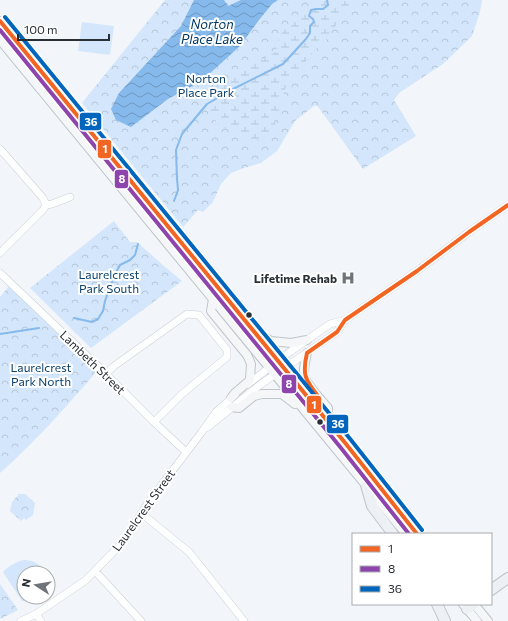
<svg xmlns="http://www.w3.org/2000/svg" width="508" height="621" font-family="Commissioner,sans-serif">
<defs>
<pattern id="forest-crowns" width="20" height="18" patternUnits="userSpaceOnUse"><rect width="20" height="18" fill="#d3e6fb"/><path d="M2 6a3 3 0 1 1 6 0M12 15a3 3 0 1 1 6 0" fill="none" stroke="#b5c6d8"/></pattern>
<pattern id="wetland-marsh" width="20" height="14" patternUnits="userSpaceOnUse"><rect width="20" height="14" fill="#d3e6fb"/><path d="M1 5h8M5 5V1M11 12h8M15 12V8" fill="none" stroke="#b5c6d8"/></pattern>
<pattern id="water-waves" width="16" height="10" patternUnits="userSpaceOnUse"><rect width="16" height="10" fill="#86b9ec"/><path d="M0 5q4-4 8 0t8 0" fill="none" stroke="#6e97c0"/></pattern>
</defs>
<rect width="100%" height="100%" fill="#f2f5f9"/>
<path fill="url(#forest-crowns)" d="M165,0h317l-2,12 -8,24 -29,28 -44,29 -5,7 22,36 -53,33 -44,-61 -2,-2h-3l-19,15 -18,30 -16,12 -17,5 -13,5 -10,11 -8,18 -10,10 -5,-2 -15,17 -101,-124z
M114,221l16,21h7l28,25 17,14 -91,67 -61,-60z
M9,286l88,85c-31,36 -62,71 -97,102v-176z
M19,494h6l10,9 -2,12 -7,5 -2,-2 -3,3 -11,-10 2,-9z
M0,584l18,26 -18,9z"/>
<path fill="url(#wetland-marsh)" d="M312,0h50l-22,19 -18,27 -5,2 -11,13 -7,13 -11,6 -7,22 -7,26 -9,11 -13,2 -15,-6 -17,-10 -12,-9v-10l24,-31 44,-23 3,-17 19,-18 7,-5z"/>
<path fill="#d3e6fb" d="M82,22l32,4 -4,29 -32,-4z
M25,560c12,1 15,5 22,13h-23v24h7l-7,4h-2l-19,-29c6,-6 13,-11 22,-12z"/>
<path fill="url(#water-waves)" d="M194,0h30l4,6 13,-6h37l-6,4 -13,16 -19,26 -34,31 -12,8 -26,14 -37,28 -15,-7 -5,-11 8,-16 62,-67z"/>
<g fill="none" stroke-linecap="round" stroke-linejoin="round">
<path stroke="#86b9ec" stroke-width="2" d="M174,201l4,-11 -1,-11 -1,-29 6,-16 25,-30 24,-14 52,-26 23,-25 4,-6v-7l4,-4 -1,-3 -4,-3 2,-6 5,-1h7l5,-4 -1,-5
M74,318l18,4 6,-3 5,-8 2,-10 9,-25 6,-11 10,-5 5,-5 3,-11
M0,334l39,-6"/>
<g stroke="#ccd0d5" stroke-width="8">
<path id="minor" d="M0,149l43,49 3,7 -3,5 -43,43
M46,205l6,-1 18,-7
M0,273l106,101 48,48 32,30
M106,374l8,-8 73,-52 12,1 28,35v7l-45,37 -28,28
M248,384l43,-33 39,-27 15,-4
M208,427l53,-43 76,-52 8,-12 72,-49 52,-39 39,-27
M141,513l48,39 55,69
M95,571l46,50
M36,614l5,7
M21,621l15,-7 50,-34 36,-37 26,-40 53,-70 15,-21 19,-17"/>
</g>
<g stroke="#bfc5cb" stroke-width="10">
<path id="major" d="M0,21l346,423 71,90
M0,40l406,494
M213,299l-2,12 36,44 2,4 2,5 -1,14 -1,3 -14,12 -4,5
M258,334l13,7 20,2 16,-3
M307,353c-1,6 -4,15 -3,22 1,8 19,27 24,33l-1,13
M232,407l7,1 15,-12 8,-2h20l13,10
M463,604l14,17
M474,604l14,17"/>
</g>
<g stroke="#bfc5cb" stroke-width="12">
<path id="highway" d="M366,485l6,21 21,28
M491,590l17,-12
M437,604l8,17
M467,609l6,-5"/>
</g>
<use href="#minor" stroke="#fdfefe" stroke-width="7"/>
<use href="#major" stroke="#f4f6f8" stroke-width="8"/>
<use href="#highway" stroke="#edf1f5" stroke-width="10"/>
<g stroke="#fff" stroke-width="7">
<path id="bus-1" d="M0,21l346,423 71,90
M318,396c-13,-16 -16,-22 -11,-43l30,-21 8,-12 72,-49 52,-39 39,-27"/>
</g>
<g stroke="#fff" stroke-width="7">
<path id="bus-2" d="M0,30l341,418 68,86"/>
</g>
<g stroke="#fff" stroke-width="7">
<path id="bus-3" d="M5,17l346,423 71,90"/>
</g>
<use href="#bus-1" stroke="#f26522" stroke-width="4"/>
<use href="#bus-2" stroke="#8e44ad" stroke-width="4"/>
<use href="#bus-3" stroke="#0065bd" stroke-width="4"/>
</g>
<defs>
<g id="hospital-bare" transform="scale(1.08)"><path d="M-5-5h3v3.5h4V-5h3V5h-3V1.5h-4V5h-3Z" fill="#6f747a" stroke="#fff" stroke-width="2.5" paint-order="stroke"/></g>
</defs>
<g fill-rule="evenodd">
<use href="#hospital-bare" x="348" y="278"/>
</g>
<g fill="#282f35" stroke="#fff" stroke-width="1.5">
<circle cx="249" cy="315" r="3.5"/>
<circle cx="320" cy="422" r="3.5"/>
</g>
<g text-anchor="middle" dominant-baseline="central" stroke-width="4" stroke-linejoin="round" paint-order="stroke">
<g font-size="12" fill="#083f6c" stroke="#fff">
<text x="206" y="78">Norton<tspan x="206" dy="14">Place Park</tspan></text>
<text x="109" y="274">Laurelcrest<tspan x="109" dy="14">Park South</tspan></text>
<text x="41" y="367">Laurelcrest<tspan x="41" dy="14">Park North</tspan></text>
</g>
<g font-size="12" font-weight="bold" fill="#282f35" stroke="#fff" text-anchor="end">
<text x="337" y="278">Lifetime Rehab</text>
</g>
<g font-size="12" fill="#282f35" stroke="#fff">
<text transform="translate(93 362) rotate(44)">Lambeth Street</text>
<text transform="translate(143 510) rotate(-54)">Laurelcrest Street</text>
</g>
<g font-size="13" font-style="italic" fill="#003865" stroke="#fff">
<text x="212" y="24">Norton<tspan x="212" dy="15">Place Lake</tspan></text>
</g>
</g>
<g stroke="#fff" stroke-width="1.5">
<rect x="79" y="112" width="23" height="19" rx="4" fill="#0065bd"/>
<rect x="97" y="139" width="15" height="20" rx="4" fill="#f26522"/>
<rect x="114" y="169" width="15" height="20" rx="4" fill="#8e44ad"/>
<rect x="281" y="374" width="16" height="20" rx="4" fill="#8e44ad"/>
<rect x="306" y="395" width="16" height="19" rx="4" fill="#f26522"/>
<rect x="326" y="414" width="23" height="20" rx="4" fill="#0065bd"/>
</g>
<g font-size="11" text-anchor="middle" font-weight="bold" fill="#fff">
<text x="91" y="126">36</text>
<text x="105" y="153">1</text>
<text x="122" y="183">8</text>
<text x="289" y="388">8</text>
<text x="314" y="409">1</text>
<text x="338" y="428">36</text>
</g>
<rect x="352" y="533" width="140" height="72" fill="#ffffff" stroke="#a9acae"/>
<rect x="360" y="546" width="20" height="6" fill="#f26522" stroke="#a9acae"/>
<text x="388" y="553" font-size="12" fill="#282f35">1</text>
<rect x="360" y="566" width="20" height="6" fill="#8e44ad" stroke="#a9acae"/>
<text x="388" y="573" font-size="12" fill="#282f35">8</text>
<rect x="360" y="586" width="20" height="6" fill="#0065bd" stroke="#a9acae"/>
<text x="388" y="593" font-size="12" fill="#282f35">36</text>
<g transform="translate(36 585) rotate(282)"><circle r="19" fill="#ffffff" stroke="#a9acae"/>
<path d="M0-3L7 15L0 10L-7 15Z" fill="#6f747a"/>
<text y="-6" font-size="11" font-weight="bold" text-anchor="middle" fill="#282f35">N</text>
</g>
<path d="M18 34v6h91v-6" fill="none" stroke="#282f35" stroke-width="2"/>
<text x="24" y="34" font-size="12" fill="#282f35" stroke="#ffffff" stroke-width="3" paint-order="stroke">100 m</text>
</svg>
